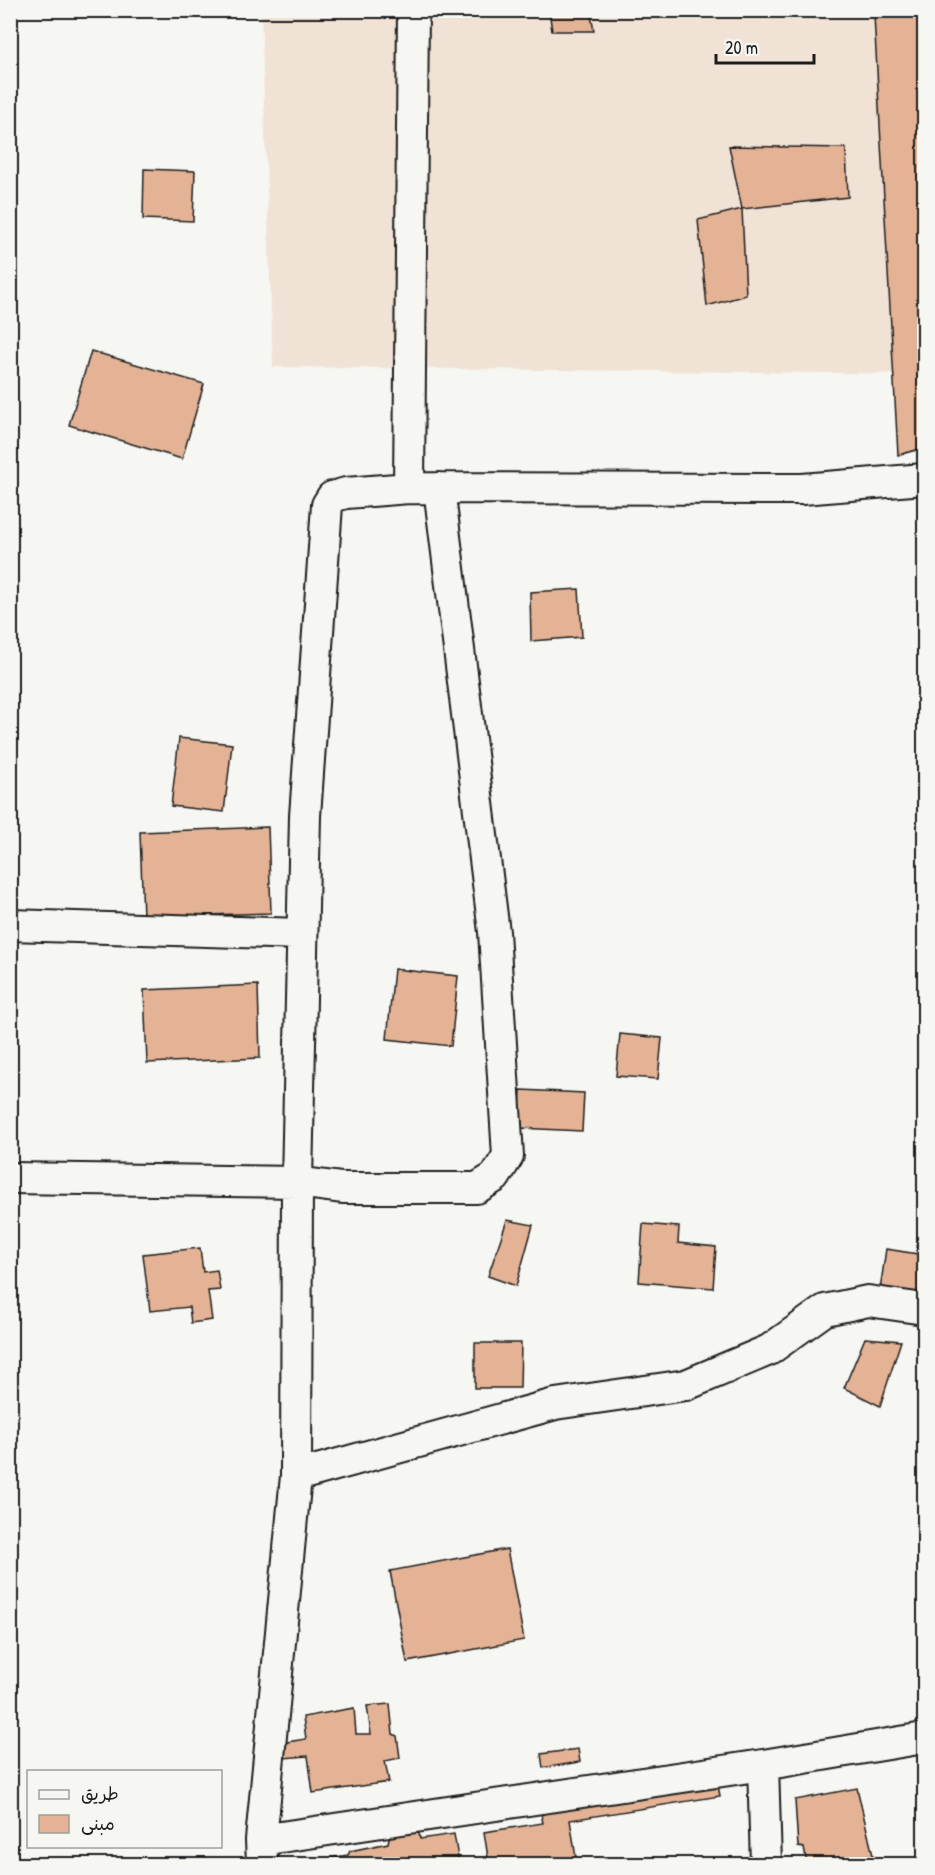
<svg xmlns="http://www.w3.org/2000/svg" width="935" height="1875" font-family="'Patrick Hand','Playpen Sans Arabic',sans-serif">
<rect width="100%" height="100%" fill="#f6f6f2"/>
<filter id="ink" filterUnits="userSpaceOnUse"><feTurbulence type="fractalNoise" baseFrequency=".0167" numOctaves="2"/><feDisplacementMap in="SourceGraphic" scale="12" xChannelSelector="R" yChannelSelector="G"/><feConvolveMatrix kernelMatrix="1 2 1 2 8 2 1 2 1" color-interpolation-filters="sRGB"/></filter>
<g filter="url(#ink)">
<path fill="#f1e2d6" d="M261,11h663v363l-651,-7z"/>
<path fill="#e4b395" stroke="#1c1c1c" stroke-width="1.5" d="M549,10h41l4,21h-42z
M892,10h29l3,36v402l-26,7 -24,-440z
M729,146l117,2 2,49 -106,12z
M144,169l51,2 -2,50 -50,-2z
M742,209l4,86 -39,11 -9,-86z
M91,351l113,33 -22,75 -113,-34z
M579,589l3,48 -51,4 -1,-49z
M179,738l53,6 -8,68 -53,-6z
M268,827l3,86 -128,4 -3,-85z
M394,969l64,7 -7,70 -64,-7z
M258,985l2,73 -113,5 -3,-73z
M620,1034l42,4 -4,41 -42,-3z
M521,1090l63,3 -2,38 -63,-3z
M507,1220l26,5 -17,61 -28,-10z
M643,1224l36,3 -1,16 38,4 -3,41 -74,-6z
M200,1248l3,24 14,-2 3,20 -12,1 4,29 -21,3 -2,-16 -39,4 -7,-57z
M886,1249l38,6v44l-44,-9z
M865,1338l36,3 -21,65 -36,-18z
M475,1343h46l-1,45h-45z
M10,1418l4,1 -4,26z
M507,1549l17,91 -117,22 -17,-91z
M390,1704l3,30 4,2 3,22 -15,3 4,21 -76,11 -5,-37 -25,2 -2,-15 25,-4 -3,-22 51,-9 2,26h15l-4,-28z
M578,1749l2,13 -37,6 -2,-14z
M924,1773v33l-5,-32z
M717,1780l3,16 -150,24 7,44h-88l-5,-32 59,-9 -3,-15z
M857,1788l18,76h-68l-3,-16 -6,-1 -3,-47z
M418,1828l2,11 34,-5 5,30h-128l-1,-6 18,-3 2,-4 38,-8 2,-9z"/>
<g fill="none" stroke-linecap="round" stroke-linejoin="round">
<g stroke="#1c1c1c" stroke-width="34">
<path id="street" d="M409,488l4,-478
M10,925l291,9
M10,1178l287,4 45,6h135l18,-11 13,-21 -14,-224 -55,-444
M296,1476l259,-72 131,-19 83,-35 56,-40 43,-9 56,8
M763,1765l3,99
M261,1840l502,-75 161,-27
M262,1864l-1,-24 35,-364 1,-294 8,-366 22,-311 5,-8 14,-4 63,-5 393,1 122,-10"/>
</g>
<use href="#street" stroke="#f6f6f2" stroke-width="30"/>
</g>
</g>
<rect width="935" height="1875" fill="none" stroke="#f6f6f2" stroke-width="36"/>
<rect x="18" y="18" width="899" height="1839" fill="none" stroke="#1c1c1c" stroke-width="2" filter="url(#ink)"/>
<rect x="27" y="1770" width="195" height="78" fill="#f6f6f2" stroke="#9f9f9c" stroke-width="1.5"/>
<rect x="39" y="1790" width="30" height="9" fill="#f6f6f2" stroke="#9f9f9c" stroke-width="1.5"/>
<text x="81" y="1800" font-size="18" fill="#1c1c1c">طريق</text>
<rect x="39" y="1815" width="30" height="18" fill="#e4b395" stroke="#9f9f9c" stroke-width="1.5"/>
<text x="81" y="1830" font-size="18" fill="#1c1c1c">مبنى</text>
<path d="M716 54v9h98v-9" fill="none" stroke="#1c1c1c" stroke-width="3"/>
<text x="725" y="54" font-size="18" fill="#1c1c1c" stroke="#f6f6f2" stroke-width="4.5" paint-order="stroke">20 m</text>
</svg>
